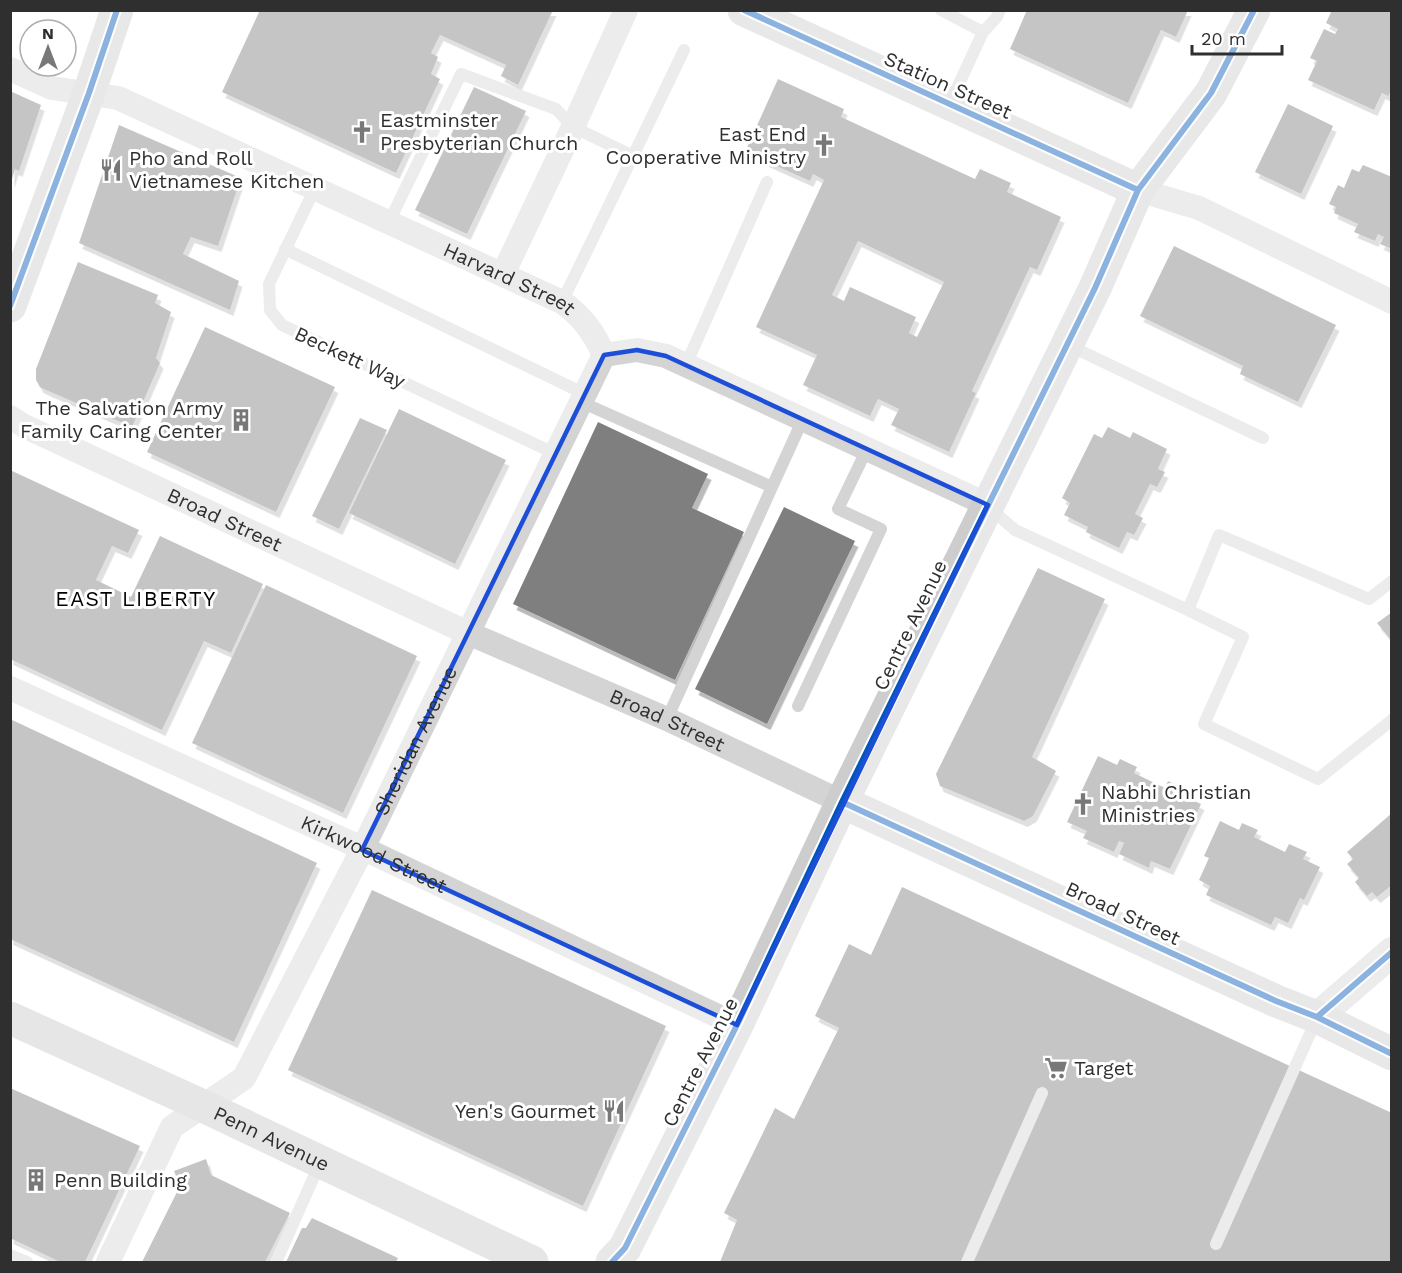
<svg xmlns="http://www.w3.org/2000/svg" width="1402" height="1273" font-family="'Work Sans',sans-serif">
<defs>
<filter id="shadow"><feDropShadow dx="3.5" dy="6" stdDeviation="0" flood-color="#0004"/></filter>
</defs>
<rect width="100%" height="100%" fill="#fff"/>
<path fill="#7f7f7f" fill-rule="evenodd" filter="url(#shadow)" d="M260,10h293l-35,75 -17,-9 5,-11 -66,-30 -9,18 7,4 -7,17 9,5 -44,94 -174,-81z
M1027,10h161l-12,27 -15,-7 -33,73 -118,-54z
M1332,10h60v79l-4,7 -6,-3 -8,17 -66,-30 9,-19 -7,-3 14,-29 11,5 3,-5 -12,-6z
M778,79l66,30 -3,8 134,62 5,-10 31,14 -4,9 54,25 -24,53 -7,-3 -58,124 4,2 -27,59 -58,-27 8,-16 -21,-10 -8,17 -67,-31 14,-30 -61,-28 68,-147 -11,-6 -3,7 -65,-29zM858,241l86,41 -27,55 -8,-4 7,-16 -66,-30 -6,14 -12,-6z
M474,87l52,24 -59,123 -52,-24z
M10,91l31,14 -22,66 -4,-2 -4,13z
M1288,104l45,22 -32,68 -46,-22z
M119,125l122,53 -23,68 -27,-9 -8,17 56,27 -9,29 -151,-67z
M1363,165l29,12v72l-12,-5 4,-7 -6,-3 -3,7 -21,-9 4,-8 -24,-11 2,-6 -7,-3 9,-19 6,3 8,-19 7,3z
M1174,246l162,79 -38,77 -58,-28 3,-8 -103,-50z
M78,262l80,33 -3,8 16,9 -15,46 4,5 -28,64 -86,-37 -6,-3 -4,-7v-11z
M205,327l130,60 -59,125 -129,-60z
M399,409l107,51 -51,104 -106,-51z
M360,418l27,12 -48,99 -27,-13z
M598,422l110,52 -16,34 52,24 -69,148 -162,-76z
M1108,427l22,11 3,-6 34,17 -9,20 7,3 -8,15 -7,-3 -15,30 8,4 -9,17 -7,-3 -8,16 -33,-16 2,-5 -24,-12 6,-12 -8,-5 32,-64 8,4z
M10,470l129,60 -11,23 -16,-7 -16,34 35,17 29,-61 103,48 -32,69 -27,-12 -42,89 -152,-71z
M784,507l71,34 -88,183 -72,-35z
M1038,568l67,31 -73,158 24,14 -23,45 -9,5 -84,-35 -4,-12z
M266,585l151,71 -74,157 -151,-70z
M1392,612v29l-15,-18z
M10,719l307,144 -83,179 -224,-103z
M1098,756l19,9 3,-6 17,8 -3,6 31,15 3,-7 18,9 -3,6 18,8 -31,65 -19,-8 -2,7 -30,-14 5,-11 -5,-2 -5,11 -31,-14 4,-7 -20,-9z
M1392,813v72l-15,12 -5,-5 -5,4 -12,-14 4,-4 -12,-14 6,-5 -6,-7z
M1220,821l19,9 3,-7 16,7 -4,7 31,15 4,-8 18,8 -4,7 17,8 -16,33 -4,-2 -12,25 -13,-6 -4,8 -65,-30 4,-9 -11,-6 10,-22 -5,-2z
M902,887l490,226v149h-672l17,-42 -13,-7 51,-105 19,11 45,-91 -24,-12 34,-72 22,11z
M372,890l294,136 -83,180 -295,-136z
M10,1088l130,58 -55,116h-25l-50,-24z
M206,1159l5,16 79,38 -25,49h-123l38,-76 -6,-15z
M312,1218l86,40 -2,4h-110l16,-34h4z"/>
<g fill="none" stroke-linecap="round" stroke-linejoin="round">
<path stroke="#d4d4d4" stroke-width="12" d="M941,10l42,22
M950,103l33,-71 14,-15 3,-7
M633,156l51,-106
M315,188l-46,96 1,26 12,15 274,129
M389,222l72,-148 95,35 17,18 60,29 -71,146
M285,249l300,145
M1068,345l195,93
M686,365l81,-183
M581,402l191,85 31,-68
M990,508l25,22 173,80
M1392,581l-23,18 -150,-64 -31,75 55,27 -39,87 114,55 74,-59
M798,706l83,-177 -43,-20 29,-60
M667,719l105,-232
M1216,1244l101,-226
M10,1255l17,7
M276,1262l44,-99
M967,1262l75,-169"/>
<g stroke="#d4d4d4" stroke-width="24">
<path id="s1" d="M10,69l42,19 66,10 444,204c21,15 32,31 42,53"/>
<path d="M1138,190l61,18 193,94"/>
<path d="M503,274l70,-147 53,-117"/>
<path d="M604,355l33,-5 29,6 322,149"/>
<path id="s2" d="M10,417l14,9 444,207 199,86 175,83"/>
<path id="s3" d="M10,688l367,167 360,170"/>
<path id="s4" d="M108,1262l64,-135 72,-49 118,-228 242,-495"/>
</g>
<path stroke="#d4d4d4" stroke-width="30" d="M1317,1017l75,-65"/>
<path stroke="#cdcdcd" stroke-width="33" d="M744,10l394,180
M10,306l79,-213 28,-83
M842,802l434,199 41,16 75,37
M612,1262l13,-14 112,-223 105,-223 253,-514 43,-98 73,-97 43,-83"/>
<path stroke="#c7c7c7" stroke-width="33" id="s5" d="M10,1018l193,88 329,156"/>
<g stroke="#fff" stroke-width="10">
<path id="cycleway" d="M744,10l394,180
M10,306l79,-213 28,-83
M842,802l434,199 41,16 75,37
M1317,1017l75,-65
M612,1262l13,-14 112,-223 105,-223 253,-514 43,-98 73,-97 43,-83"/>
</g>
<use href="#cycleway" stroke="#0057b8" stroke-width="6"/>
</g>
<path d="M0 0H1402V1273H0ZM637,350l29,6 322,149 -251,520 -375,-175 242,-495z" fill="#fff" fill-opacity=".55" fill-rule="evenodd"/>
<path fill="none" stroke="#1d4ed8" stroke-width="4.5" stroke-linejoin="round" d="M637,350l29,6 322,149 -251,520 -375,-175 242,-495z"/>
<defs>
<g id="church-bare" transform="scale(1.8)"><path d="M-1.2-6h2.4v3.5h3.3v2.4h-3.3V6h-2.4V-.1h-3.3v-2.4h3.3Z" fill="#787878" stroke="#fff" stroke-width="2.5" paint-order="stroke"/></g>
<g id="restaurant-bare" transform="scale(1.8)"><path d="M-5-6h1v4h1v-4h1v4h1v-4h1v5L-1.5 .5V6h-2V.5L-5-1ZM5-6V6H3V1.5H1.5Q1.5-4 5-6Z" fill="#787878" stroke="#fff" stroke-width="2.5" paint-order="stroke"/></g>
<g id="building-bare" transform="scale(1.8)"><path d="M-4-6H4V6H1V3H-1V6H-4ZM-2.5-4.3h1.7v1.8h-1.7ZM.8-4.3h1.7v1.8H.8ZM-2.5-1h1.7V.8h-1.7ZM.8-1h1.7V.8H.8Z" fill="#787878" stroke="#fff" stroke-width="2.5" paint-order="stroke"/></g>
<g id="supermarket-bare" transform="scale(1.8)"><path d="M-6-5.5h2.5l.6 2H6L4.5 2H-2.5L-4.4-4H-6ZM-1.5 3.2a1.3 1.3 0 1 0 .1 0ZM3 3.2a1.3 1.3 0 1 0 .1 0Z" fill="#787878" stroke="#fff" stroke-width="2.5" paint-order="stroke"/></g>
</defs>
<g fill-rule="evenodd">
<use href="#church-bare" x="362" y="132"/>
<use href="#church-bare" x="824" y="145"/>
<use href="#restaurant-bare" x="111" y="170"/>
<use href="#building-bare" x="241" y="420"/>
<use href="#church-bare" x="1083" y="804"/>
<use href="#supermarket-bare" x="1056" y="1068"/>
<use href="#restaurant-bare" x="614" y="1111"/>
<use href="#building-bare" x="36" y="1180"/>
</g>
<g text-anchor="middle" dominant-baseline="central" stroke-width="6" stroke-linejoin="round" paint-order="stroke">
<g font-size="20" fill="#2f2f2f" stroke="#fff">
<text transform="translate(948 85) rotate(24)">Station Street</text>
<text stroke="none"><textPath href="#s1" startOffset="544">Harvard Street</textPath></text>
<text transform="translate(350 357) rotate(25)">Beckett Way</text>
<text stroke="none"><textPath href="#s2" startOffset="238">Broad Street</textPath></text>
<text transform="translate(910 625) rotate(-64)">Centre Avenue</text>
<text stroke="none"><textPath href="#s2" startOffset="724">Broad Street</textPath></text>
<text stroke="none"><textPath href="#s4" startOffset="615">Sheridan Avenue</textPath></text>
<text stroke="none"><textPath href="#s3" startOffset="400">Kirkwood Street</textPath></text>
<text transform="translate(1123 913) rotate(25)">Broad Street</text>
<text transform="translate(700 1062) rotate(-63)">Centre Avenue</text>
<text stroke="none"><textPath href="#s5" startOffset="288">Penn Avenue</textPath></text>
</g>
<g font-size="20" fill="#2f2f2f" stroke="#fff" text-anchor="start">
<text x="380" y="120">Eastminster<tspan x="380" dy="23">Presbyterian Church</tspan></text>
<text x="806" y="134" text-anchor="end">East End<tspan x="806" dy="23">Cooperative Ministry</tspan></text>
<text x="129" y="158">Pho and Roll<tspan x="129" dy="23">Vietnamese Kitchen</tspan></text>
<text x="223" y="408" text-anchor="end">The Salvation Army<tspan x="223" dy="23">Family Caring Center</tspan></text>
<text x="1101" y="792">Nabhi Christian<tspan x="1101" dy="23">Ministries</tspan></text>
<text x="1074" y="1068">Target</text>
<text x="596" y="1111" text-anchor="end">Yen's Gourmet</text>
<text x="54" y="1180">Penn Building</text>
</g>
<g font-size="21" letter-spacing="1.5" fill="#000" stroke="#fff">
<text x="136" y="598">EAST LIBERTY</text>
</g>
</g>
<rect width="1402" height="1273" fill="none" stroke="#2f2f2f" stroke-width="24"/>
<g transform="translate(48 48)"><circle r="28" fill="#ffffff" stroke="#acacac" stroke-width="1.5"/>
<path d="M0-4.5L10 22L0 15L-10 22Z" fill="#787878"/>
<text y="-9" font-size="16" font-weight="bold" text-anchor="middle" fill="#2f2f2f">N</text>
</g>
<path d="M1192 45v9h90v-9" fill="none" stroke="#2f2f2f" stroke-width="3"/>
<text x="1201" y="45" font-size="18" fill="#2f2f2f" stroke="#ffffff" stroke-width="4.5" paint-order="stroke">20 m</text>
</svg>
